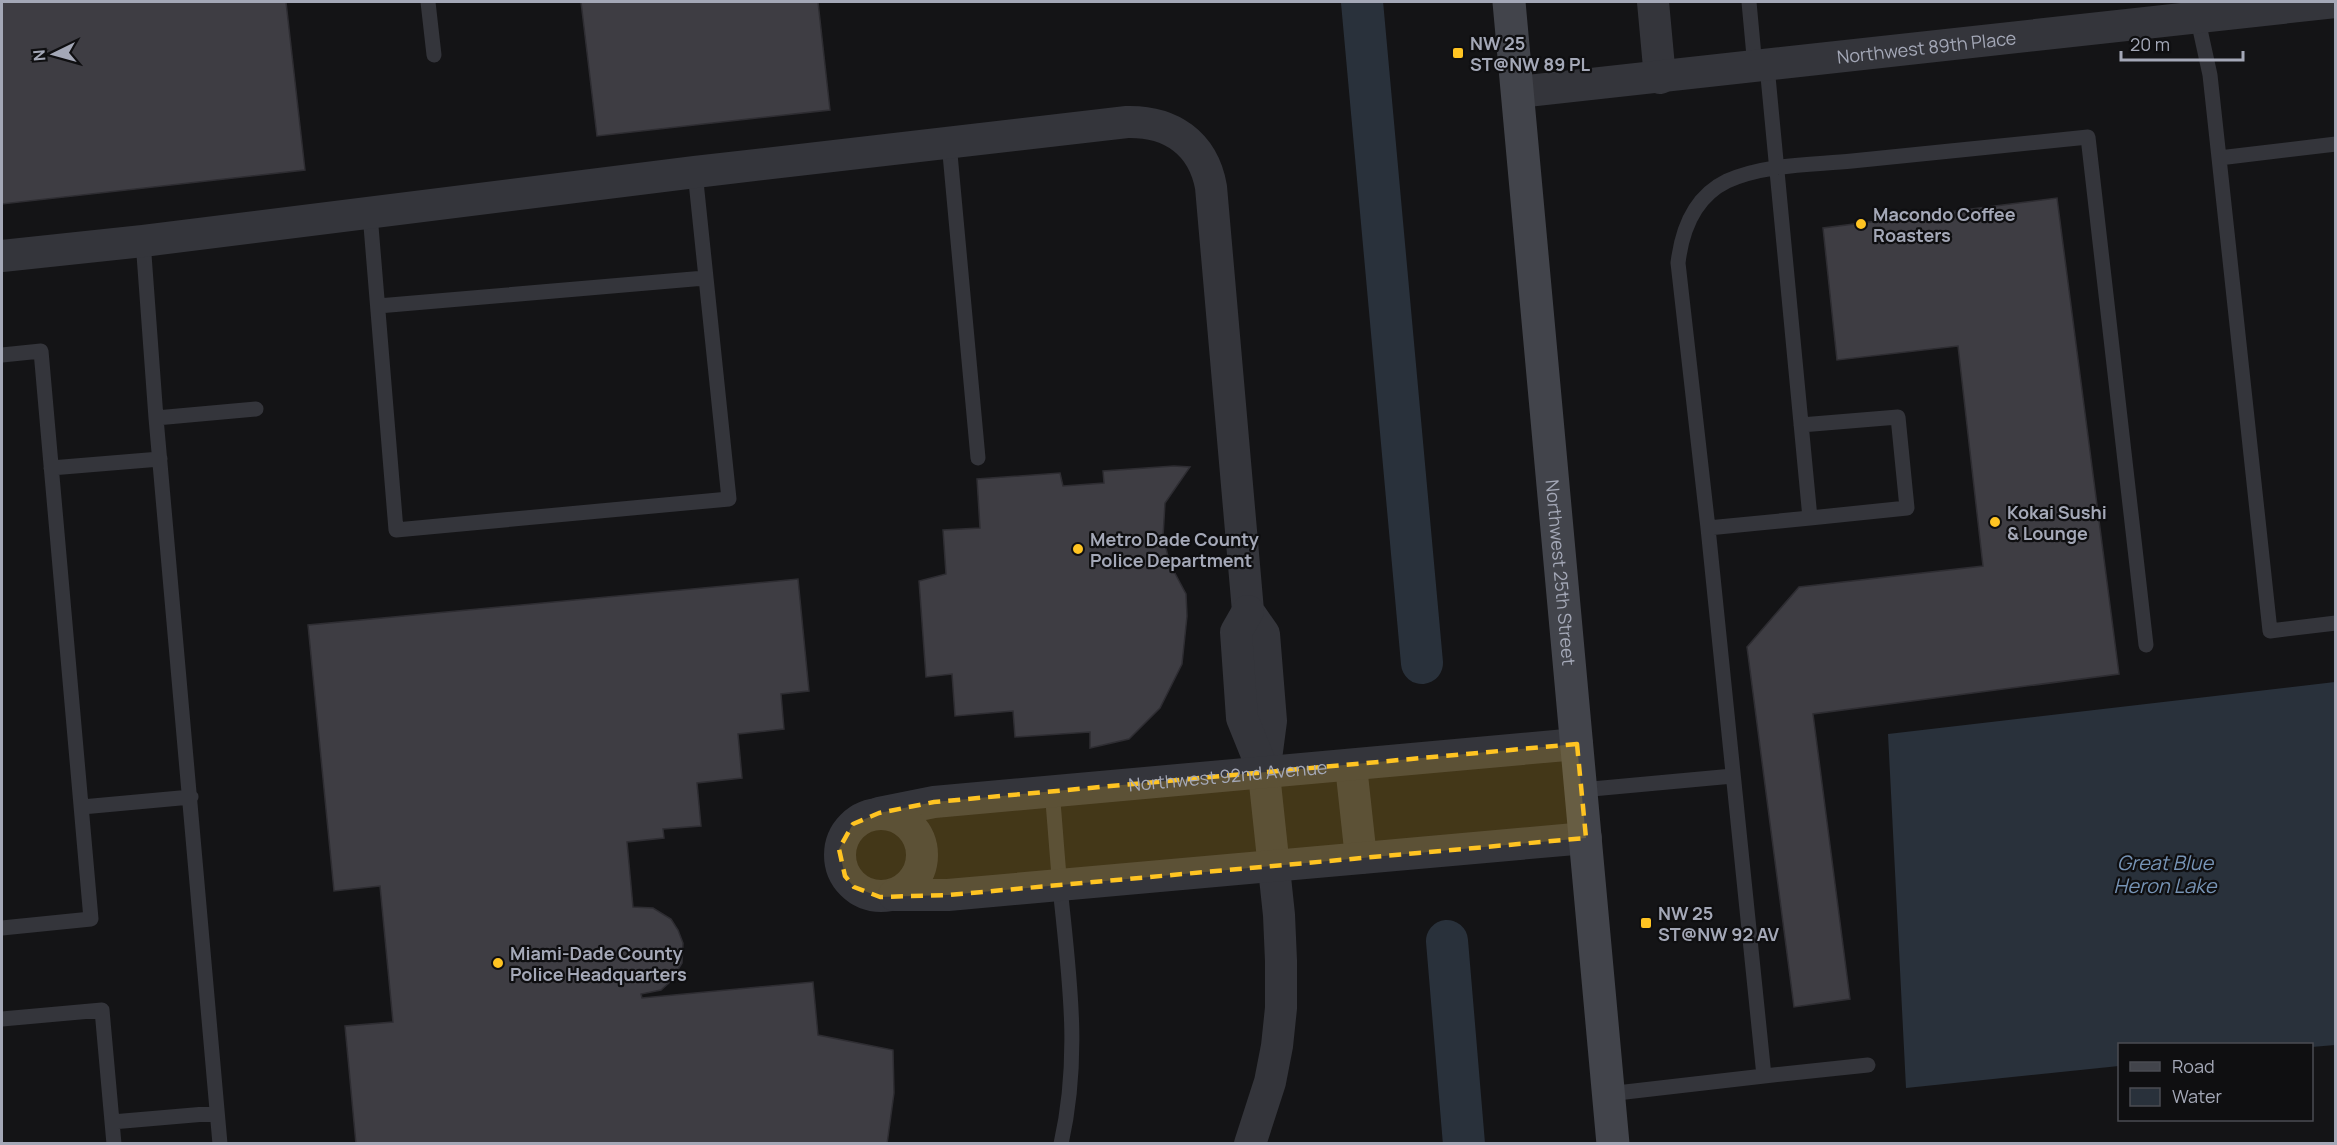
<svg xmlns="http://www.w3.org/2000/svg" width="2337" height="1145" font-family="Manrope,sans-serif">
<rect width="100%" height="100%" fill="#141416"/>
<path fill="#29313b" d="M2335,682v363l-23,2v-3h-192l-1,22 -213,22 -18,-354z"/>
<g fill="none" stroke-linecap="round" stroke-linejoin="round">
<path stroke="#29313b" stroke-width="42" d="M1362,2l60,661
M1447,941l17,203"/>
</g>
<path fill="#3e3d43" stroke="#2e2d32" stroke-width="1.5" d="M2,2h284l19,168 -303,34z
M581,2h237l12,108 -233,26z
M2057,198l62,476 -306,40 37,285 -56,8 -47,-360 52,-60 184,-21 -25,-220 -121,14 -14,-132z
M1174,466l16,1 -25,36 -2,34 7,27 16,30 1,22 -5,48 -22,44 -31,31 -39,9v-16l-75,5 -2,-26 -58,5 -3,-42 -26,3 -7,-96 27,-7 -3,-44 37,-2 -3,-49 83,-6 3,13 41,-3 -1,-12z
M798,579l11,112 -28,3 3,35 -46,5 4,44 -45,5 4,43 -38,3 1,9 -37,4 6,65 20,1 18,11 7,11 5,13 -1,20 -11,18 -10,9 -20,4 1,4 171,-16 5,53 75,15 1,43 -7,51h-531l-11,-118 48,-4 -13,-136 -46,5 -26,-266z"/>
<g fill="none" stroke-linecap="round" stroke-linejoin="round">
<path stroke="#34353b" stroke-width="15" d="M428,2l6,53
M1749,2l6,65
M2194,2l16,73 9,83
M1767,66l43,452 -102,10 -30,-265c4,-34 16,-66 49,-82 37,-17 85,-16 125,-20 79,-8 157,-16 236,-24l58,508
M949,143l29,315
M2336,144l-117,14 51,473 66,-8
M370,214l26,316 333,-31 -34,-327
M143,241l13,177 64,726
M378,306l327,-28
M2,355l39,-4 50,568 -89,9
M156,418l100,-9
M1801,425l97,-8 9,91 -97,10
M51,468l109,-9
M1581,790l152,-14
M1052,791c3,32 5,64 8,96 9,89 21,168 1,257
M82,807l109,-10
M2,1019l100,-9 12,134
M1764,1076l104,-11
M1608,1094l156,-18 -56,-548
M112,1122l105,-9"/>
<g stroke="#34353b" stroke-width="32">
<path d="M1653,2l7,76"/>
<path id="s1" d="M1518,92l818,-90"/>
<path d="M2,256l141,-15 552,-69 432,-50c44,-1 76,21 84,65l37,424 16,23 7,87 -7,53 15,141 2,46v47l-4,38 -7,36 -20,62"/>
<path d="M1248,611l-12,21 6,86 21,52"/>
<path d="M1351,766l10,92"/>
<path id="s2" d="M879,813l55,-11 643,-58"/>
<circle cx="881" cy="855" r="41"/>
<path d="M894,895h54l638,-57"/>
</g>
<path stroke="#42444b" stroke-width="33" id="s3" d="M1509,2l104,1142"/>
</g>
<path fill="#ffc422" fill-opacity="0.2" stroke="#ffc422" stroke-width="4.5" stroke-dasharray="12 8" stroke-linejoin="round" d="M1577,744l9,94 -638,57 -68,2 -26,-10 -9,-11 -6,-27 14,-25 26,-11 55,-11z"/>
<g fill="#ffc422" stroke="#0f0f11" stroke-width="2">
<rect x="1452" y="47" width="12" height="12" rx="3"/>
<circle cx="1861" cy="224" r="6"/>
<circle cx="1995" cy="522" r="6"/>
<circle cx="1078" cy="549" r="6"/>
<rect x="1640" y="917" width="12" height="12" rx="3"/>
<circle cx="498" cy="963" r="6"/>
</g>
<g text-anchor="middle" dominant-baseline="central" stroke-width="4.5" stroke-linejoin="round" paint-order="stroke">
<g font-size="18" font-weight="bold" fill="#a4a8b7" stroke="#0f0f11" text-anchor="start">
<text x="1470" y="43">NW 25<tspan x="1470" dy="21">ST@NW 89 PL</tspan></text>
<text x="1873" y="214">Macondo Coffee<tspan x="1873" dy="21">Roasters</tspan></text>
<text x="2007" y="512">Kokai Sushi<tspan x="2007" dy="21">&amp; Lounge</tspan></text>
<text x="1090" y="539">Metro Dade County<tspan x="1090" dy="21">Police Department</tspan></text>
<text x="1658" y="913">NW 25<tspan x="1658" dy="21">ST@NW 92 AV</tspan></text>
<text x="510" y="953">Miami-Dade County<tspan x="510" dy="21">Police Headquarters</tspan></text>
</g>
<g font-size="18" fill="#a4a8b7" stroke="#0f0f11">
<text stroke="none"><textPath href="#s1" startOffset="411">Northwest 89th Place</textPath></text>
<text stroke="none"><textPath href="#s3" startOffset="573">Northwest 25th Street</textPath></text>
<text stroke="none"><textPath href="#s2" startOffset="351">Northwest 92nd Avenue</textPath></text>
</g>
<g font-size="20" font-style="italic" fill="#7794b6" stroke="#0f0f11">
<text x="2165" y="862">Great Blue<tspan x="2165" dy="23">Heron Lake</tspan></text>
</g>
</g>
<rect width="2337" height="1145" fill="none" stroke="#a4a8b7" stroke-width="6"/>
<rect x="2118" y="1043" width="195" height="78" fill="#0f0f11" stroke="#4b4c53" stroke-width="1.5"/>
<rect x="2130" y="1062" width="30" height="9" fill="#42444b" stroke="#4b4c53" stroke-width="1.5"/>
<text x="2172" y="1073" font-size="18" fill="#a4a8b7">Road</text>
<rect x="2130" y="1088" width="30" height="18" fill="#29313b" stroke="#4b4c53" stroke-width="1.5"/>
<text x="2172" y="1103" font-size="18" fill="#a4a8b7">Water</text>
<g transform="translate(54 54) rotate(265)" stroke="#0f0f11" stroke-width="4.5" paint-order="stroke">
<path d="M0-4.5L10 22L0 15L-10 22Z" fill="#a4a8b7"/>
<text y="-9" font-size="16" font-weight="bold" text-anchor="middle" fill="#a4a8b7">N</text>
</g>
<path d="M2121 51v9h122v-9" fill="none" stroke="#a4a8b7" stroke-width="3"/>
<text x="2130" y="51" font-size="18" fill="#a4a8b7" stroke="#0f0f11" stroke-width="4.5" paint-order="stroke">20 m</text>
</svg>
